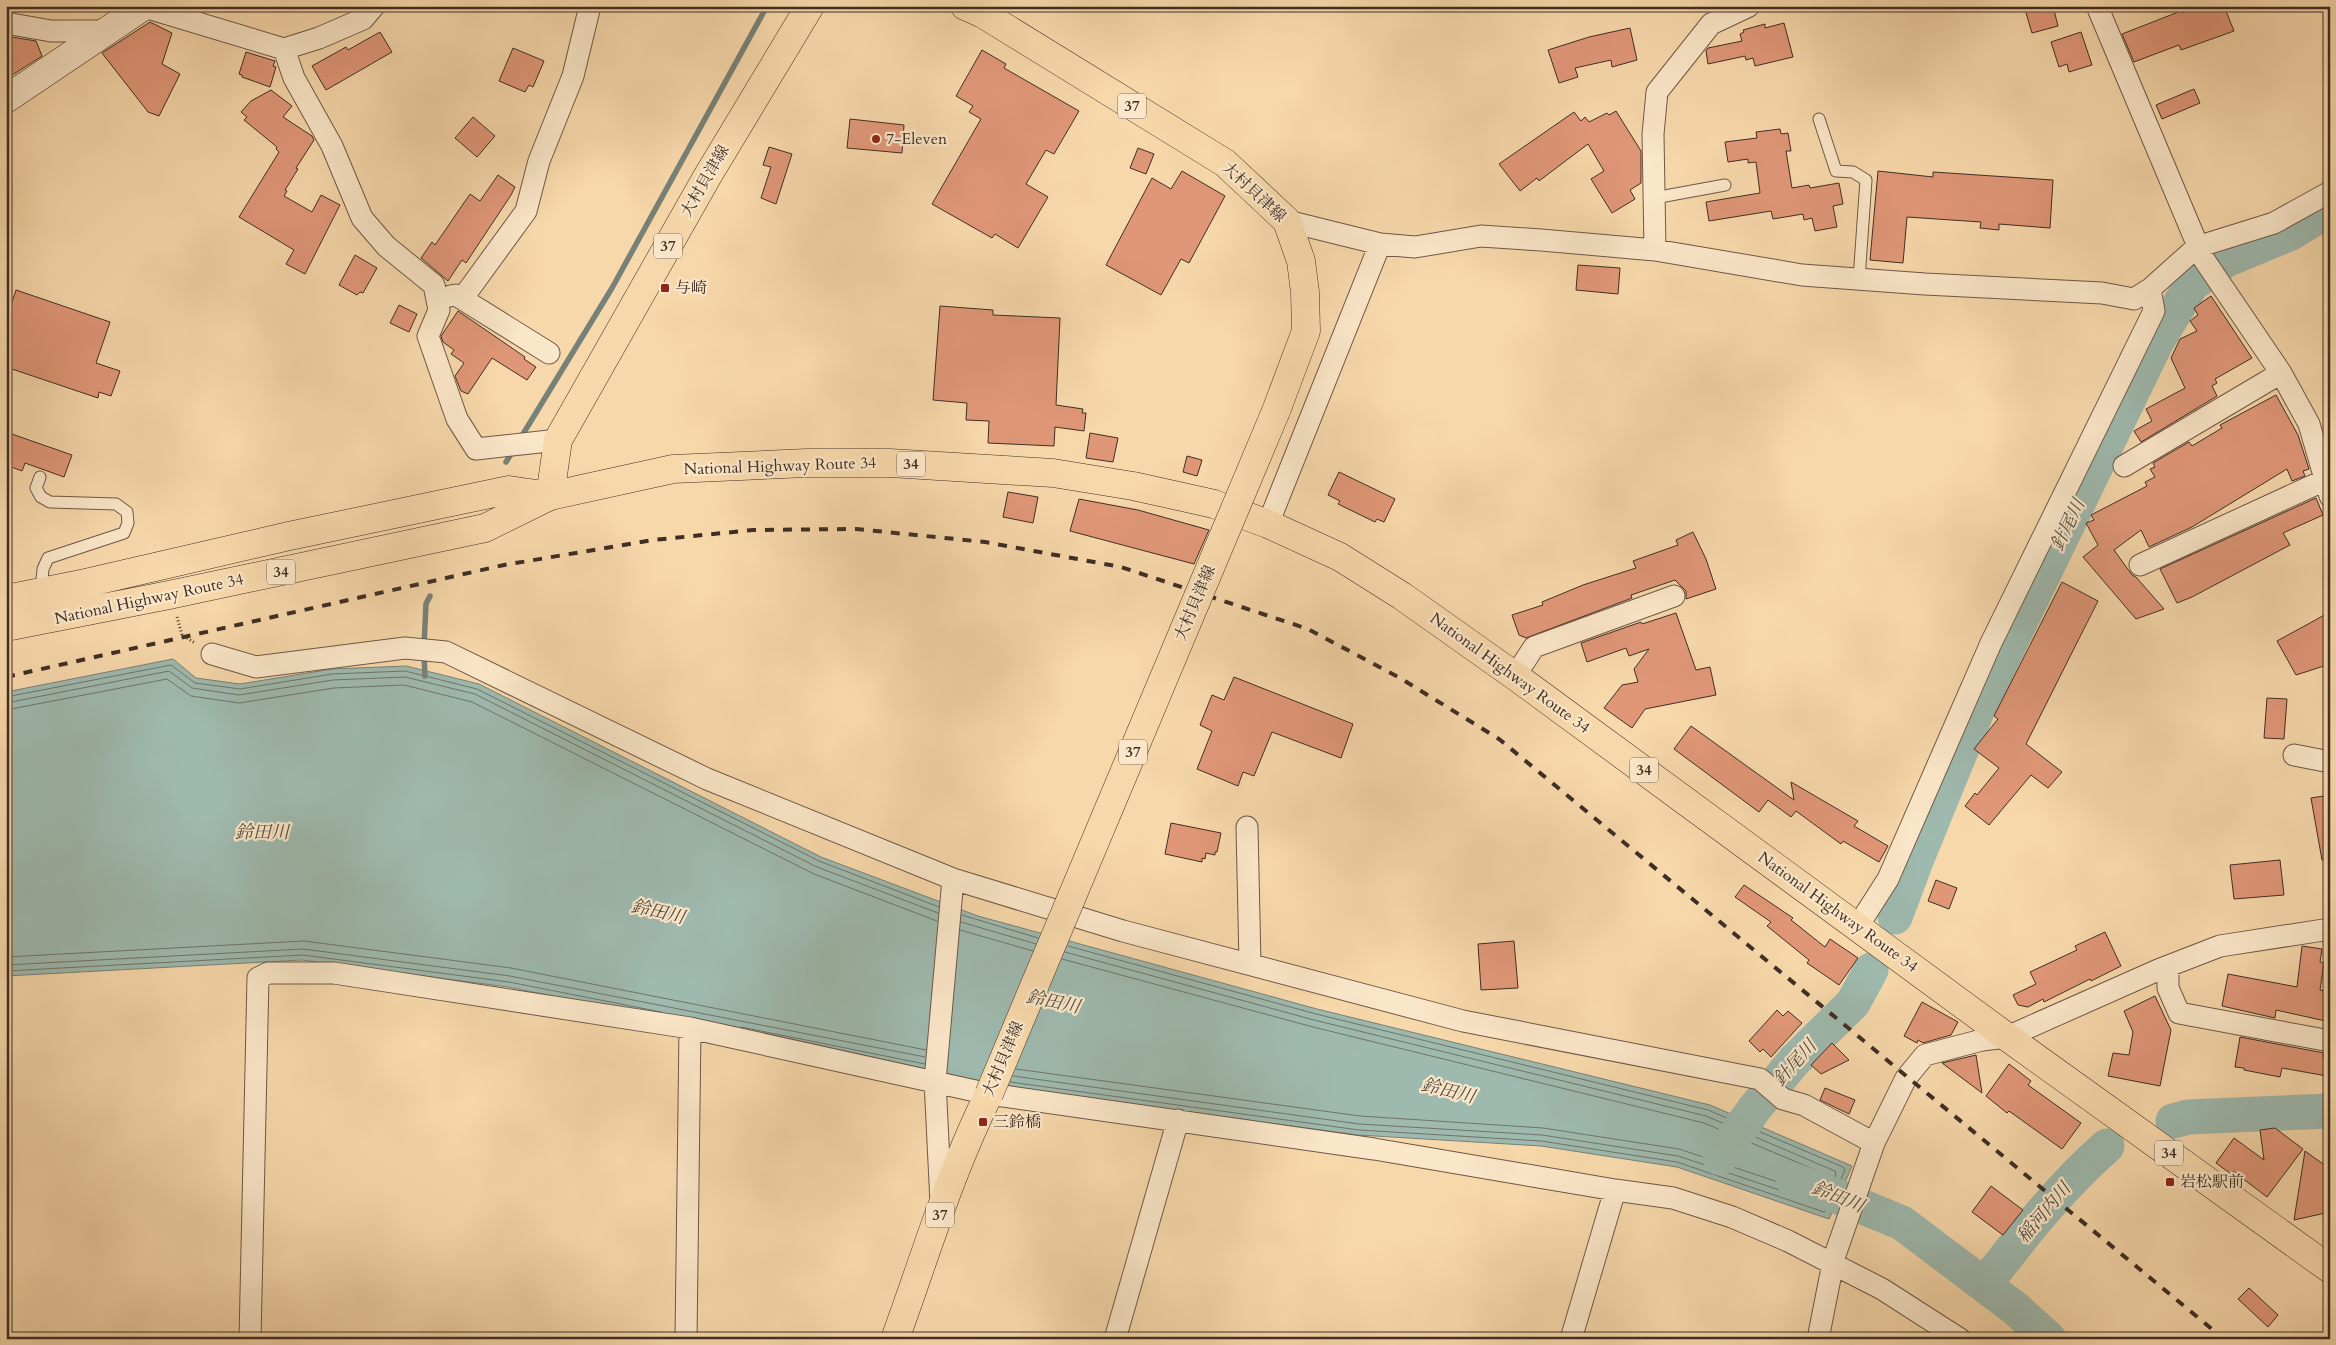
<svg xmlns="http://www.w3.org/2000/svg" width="2336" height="1345" font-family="Cardo,'Noto Serif JP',serif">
<rect width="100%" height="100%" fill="#f7d8ab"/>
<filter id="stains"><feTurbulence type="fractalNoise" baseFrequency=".004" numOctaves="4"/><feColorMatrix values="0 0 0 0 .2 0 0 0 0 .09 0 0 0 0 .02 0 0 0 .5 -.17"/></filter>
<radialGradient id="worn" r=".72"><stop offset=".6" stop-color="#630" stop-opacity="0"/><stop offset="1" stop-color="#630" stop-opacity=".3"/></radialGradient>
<path fill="#9eb9ae" stroke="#788177" d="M173,659l23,19 44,6 92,-15 74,-3 73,18 342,173 157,59 339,93 393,96 142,61 -23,53 -152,-52 -136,-21 -183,-11 -340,-46 -510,-102 -206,-27 -296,16v-284z"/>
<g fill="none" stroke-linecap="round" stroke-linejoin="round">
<path stroke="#6f7469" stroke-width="1" d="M6,697l165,-32 24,18 45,6 92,-15 73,-3 72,18 342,172 120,46
M6,703l163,-32 23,17 47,7 94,-15 72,-3 70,17 342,173 121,46
M6,710l161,-31 24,17 48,7 95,-15 70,-3 68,17 342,172 123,47
M962,915l76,23
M961,922l75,22
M960,930l73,21
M6,957l298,-16 207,27 415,82
M6,965l297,-16 207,27 415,81
M6,971l297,-16 206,27 152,30
M741,1027l184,37
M1016,1069l344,47 183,12 136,21 138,46 9,-17 -1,-4 -121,-51 -391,-96 -251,-68
M1013,1076l346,48 183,11 136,21 143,48 3,-1 12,-29 -1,-3 -129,-55 -392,-96 -249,-68
M1010,1082l349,48 182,11 136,21 147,50 3,-2 18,-40 -2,-3 -135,-57 -392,-96 -248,-68"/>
<path stroke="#788177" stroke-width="5.5" d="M520,439l92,-151 155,-282
M506,462l7,-11
M424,646l2,-42 4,-8
M424,655l1,21"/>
<path stroke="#9eb9ae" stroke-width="35" d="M1895,917l21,-56 62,-152 178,-366 36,-59 34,-24 65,-27 39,-24
M2173,1121l15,-4 142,-6
M1720,1158l34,-49 41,-49 58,-57 18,-33
M1793,1180l21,7 88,36 114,86 33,30
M1985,1284c37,-48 75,-97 122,-138"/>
</g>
<path fill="#e09778" stroke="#402e24" d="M2024,6h29l5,20 -26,7z
M2201,6h23l10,25 -53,19 -2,-5 -45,17 -12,-28 59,-23 1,2z
M150,22l22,11 -10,31 18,10 -21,42 -11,-4 -46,-59z
M1784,23l9,34 -38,9 -2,-8 -7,2 -1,-4 -37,8 -2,-13 2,-3 34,-7 -2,-7 4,-2 -1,-2 22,-6v4z
M1630,28l7,32 -25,7 -1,-7 -36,8 3,9 -19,6 -11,-33 41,-13z
M380,32l12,20 -66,38 -14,-24 34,-19 2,3z
M2081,32l11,33 -23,7 -2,-8 -8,3 -8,-25z
M6,36l30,5 6,15 -36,23v-21l6,-3z
M513,48l31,13 -11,26 -4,-2 -4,7 -26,-11z
M982,50l24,14 -2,4 75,43 -25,43 -8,-4 -20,34 22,13 -30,51 -23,-14 -3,4 -60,-34 49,-85 -12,-7 4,-6 -17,-10z
M246,52l29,9 -2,5 3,1 -6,20 -28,-10v-2l-3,-1z
M2194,89l6,14 -38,16 -6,-14z
M271,90l21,16 -9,11 29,19 2,4 -18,28 2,1 -13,21 2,1 -3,5 28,16 9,-17 19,10 -35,69 -19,-10 8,-14 -55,-33 40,-65 -3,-3 1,-2 -33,-27 3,-3 -6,-5 10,-11z
M1616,111l25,40v32l-11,7 5,9 -23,14 -21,-34 13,-8 -16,-27 -49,37 -2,-3 -17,13 -21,-27 75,-52 7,9 4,-4 4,5 18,-9 2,2z
M473,117l22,19 -18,21 -22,-19z
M850,119l54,6 -2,28 -55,-5z
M1780,129l1,5 7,-1 3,18h-5l6,37 17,-3 1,3 29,-5 4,21 -10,2 4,21 -22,4 -3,-13 -8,2 -1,-6 -30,5 -2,-8 -62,10 -3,-19 54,-9 -4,-31 -8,1v-4l-20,3 -3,-20 32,-4 -1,-6z
M769,147l23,7 -16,50 -15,-6 10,-31 -8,-2z
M1138,148l16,6 -8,20 -16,-6z
M1182,171l43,25 -36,67 -8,-4 -20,36 -55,-30 46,-87 19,11z
M1878,171l55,6v-5l120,8 -3,48 -51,-4v6l-19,-2 1,-6 -74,-5 -4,46 -33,-3z
M498,175l17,12 -4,8 -45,68 -4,-3 -14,21 -27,-23 11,-16 3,3 35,-51 10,7z
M355,255l22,13 -14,25 -3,-1 -3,3 -18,-10z
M1578,265l42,3 -2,26 -42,-4z
M16,290l94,32 -14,41 24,8 -9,25 -12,-4 -1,6 -92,-31v-47z
M2211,296l41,62 -37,21 2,4 -5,3 5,10 -76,46 -7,-11 18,-10 -6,-12 39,-21 -14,-30 9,-19 17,-8 -7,-10 8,-6 -4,-7z
M399,305l18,9 -8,18 -19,-9z
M940,306l53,4v5l67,3 -4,87 27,4 -1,4h4l-2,18 -29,-4 -1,19 -66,-3 1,-22 -23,-1 1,-17 -34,-3z
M458,311l67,46 -1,2 12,8 -9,13 -35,-22 -24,36 -7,-3 -6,-15 9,-13 -13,-9 3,-4 -11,-8 -2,-6z
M2276,395l22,40 11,34 -6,2 2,5 -13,5 -5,-12 -95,58 -43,20 -8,-17 -27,20 18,25 4,2 28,32 -28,10 -53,-62 15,-12 -12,-22 8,-3 -3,-5 56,-29 -2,-4 10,-5 -5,-8 5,-2 -2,-4 36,-21 3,4 30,-18 -2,-3z
M6,432l66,23 -8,22 -39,-14 -3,8 -16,-6z
M1090,433l28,5 -5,24 -27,-4z
M1187,456l15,4 -5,16 -14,-4z
M1339,472l56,27 -11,23 -7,-3 -2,3 -37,-18 2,-3 -12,-6z
M1008,492l30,5 -5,26 -30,-6z
M2316,498l7,17 -40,18 7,12 -98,52 -15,6 -17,-34z
M1079,499l59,11 71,20 -15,34 -124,-33z
M1693,532l13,27 10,30 -30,10v-8l-11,-11 -44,15 1,3 -106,40 -7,-3 -7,-20 31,-10 -1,-3 41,-17 53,-17 -3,-7 45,-16 -2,-5z
M2062,582l36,19 -72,143 36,28 -14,16 -17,-13 -42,50 -24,-19 10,-13 2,2 22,-27 -25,-19 24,-30 -4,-3z
M2330,612v52l-34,11 -19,-34z
M1676,613l20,57 14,-3 6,28 -71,14 -13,19 -28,-20 18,-23 16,-3 -4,-13 15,-20 -20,7 -3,-8 -39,14 -6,-19 60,-21 1,2z
M1234,677l119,47 -12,34 -69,-26 -18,44 -11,-4 -5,14 -41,-17 15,-38 -12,-6 12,-30 12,5z
M2267,698l20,1 -3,40 -20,-1z
M1691,726l103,74 -3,-18 67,39 -4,5 34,20 -9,16 -36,-21 -2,3 -45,-33 -5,6 -23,-17 -9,12 -85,-63z
M2330,795v65h-8l-11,-62z
M1171,823l50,10 -4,19h-2v3l-9,-2 -1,6 -3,-1v4l-37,-8z
M2280,860l4,35 -50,4 -4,-34z
M1936,880l21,8 -8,21 -21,-8z
M1744,885l49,33 -2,2 34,27 5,-8 28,19 -19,27 -32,-22 2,-3 -42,-34 4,-4 -36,-25z
M2105,932l16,34 -30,15 -1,-2 -46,23 -1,-3 -15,8 -10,-2 -5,-10 23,-11 -6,-12 47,-22 -2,-4z
M1514,941l4,47 -37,2 -3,-46z
M2302,946l20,3 -2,13 4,1 -4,27 10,2v30l-54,-12 -1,8 -53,-12 6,-32 69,13z
M2155,996l16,34 -11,56 -52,-10 5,-23 16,2 4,-23 -9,-21z
M1922,1002l36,20 -7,13 -28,8 -5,-3 -1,3 -13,-7z
M1777,1010l6,6 5,-5 14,12 -31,34 -8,-8 -3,3 -11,-11z
M2240,1037l84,16 -1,4 7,2 -3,17 -45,-8 -2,9 -36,-7v-2l-9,-1z
M1832,1043l17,17 -28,14 -10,-9z
M1976,1055l6,38 -40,-30z
M2009,1064l22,17 -3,4 53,38 -19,26 -53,-38 -2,2 -21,-17z
M1825,1088l30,12 -6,14 -29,-14z
M2275,1128l28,21 -36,48 -34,-26 -2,3 -15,-11 18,-25 30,22 -4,-30z
M2305,1151l25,18v43l-36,8z
M1991,1186l32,24 -20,25 -31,-23z
M2249,1288l29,27 -10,12 -30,-28z"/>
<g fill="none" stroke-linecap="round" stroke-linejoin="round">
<g stroke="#6e5846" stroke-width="13">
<path id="lane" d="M1819,119l17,52 17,1 13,8 -7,99
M1654,198l71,-13
M40,477l-4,11 5,9 9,5 66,2 11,8 1,11 -4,10 -76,25 -5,11 -2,23"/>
</g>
<g stroke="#6e5846" stroke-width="23">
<path id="street" d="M141,6l143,43 35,-11 44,-19 11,-13
M2097,6l106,252 78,115 28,51 21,72
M6,23l45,8h57
M284,49l10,29 38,68 30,72 24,28 48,39 5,25 -11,26 29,83 19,30 82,-9
M1287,221l93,23 35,3 66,-11 60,4 114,10 147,25 123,9 177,9 32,6 16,-10 47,-42 77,-24 56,-31
M1655,250l-2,-116 4,-42 54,-68 38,-18
M450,296l6,-1 93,58
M462,299l64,-88 13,-50 34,-85 17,-70
M2124,466l157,-93
M1268,524l112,-280
M2140,565l185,-85
M212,654l44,13 149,-19 41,4 261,127 246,100 170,52 340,90 297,58 23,20 21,6 70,38
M1515,676l19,-29 140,-51
M2294,755l36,7
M1247,827l3,137
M1858,926l30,-47 103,-236 163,-332 -4,-22
M2168,966v22l11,25 151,28
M941,1203l-6,-122 18,-202
M250,1339l8,-361 10,-5h66l356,55 299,66 385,55 241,41 58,8 59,19 56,24 94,48 78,50
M686,1339l4,-311
M1115,1339l63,-219
M1571,1339l44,-149
M1818,1339l16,-81 40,-115 32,-65 19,-23 57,-15 25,-3 151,-67 62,-24 110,-17"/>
</g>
<g stroke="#402e24" stroke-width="29">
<path id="secondary" d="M6,99l135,-91"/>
</g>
<g stroke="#402e24" stroke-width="29">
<path id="primary" d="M965,6l18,8 242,149 62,58 14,40 4,31 1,39 -30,80
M550,496l8,-56 149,-263 103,-171
M895,1339c30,-82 55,-167 94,-245"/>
</g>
<g stroke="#402e24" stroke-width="29">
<path id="highway" d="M6,599l80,-16 203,-47 220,-46 41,6
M6,627l163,-32 316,-67 65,-32 123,-27 134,-6h83l163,10 80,13 81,18 54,20 72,33 62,39 113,80 492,361 323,232"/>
</g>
<path stroke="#402e24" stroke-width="3" stroke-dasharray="1 2.5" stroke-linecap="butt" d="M177,617l5,18 13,8"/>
<use href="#lane" stroke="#fae6c8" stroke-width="11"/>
<use href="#street" stroke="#fae6c8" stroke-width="21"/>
<use href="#secondary" stroke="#fae6c8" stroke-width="28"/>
<use href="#primary" stroke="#f7d8ab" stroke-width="28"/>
<use href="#highway" stroke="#f7d8ab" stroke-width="28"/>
<path stroke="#402e24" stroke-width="4" stroke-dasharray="9 9" stroke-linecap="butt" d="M6,677l498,-112 149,-25 100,-10 103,-1 129,13 136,25 187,62 92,49 99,61 725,600"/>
<g stroke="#402e24" stroke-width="29" stroke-linecap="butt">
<path id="primary-bridge" d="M989,1094l287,-683"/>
</g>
<use href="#primary-bridge" stroke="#f7d8ab" stroke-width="28"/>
</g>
<g fill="#8f2418" stroke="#fae6c8" stroke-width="2">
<circle cx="876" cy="139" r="5"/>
<rect x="660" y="283" width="10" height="10" rx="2.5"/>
<rect x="978" y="1117" width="10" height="10" rx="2.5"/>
<rect x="2165" y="1177" width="10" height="10" rx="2.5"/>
</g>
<g text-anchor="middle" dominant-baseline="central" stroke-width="4.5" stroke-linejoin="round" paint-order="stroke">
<g fill="#fae6c8" stroke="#786555" stroke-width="1">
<rect x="1118" y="93.5" width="28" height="25" rx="4"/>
<rect x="654" y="233.5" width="28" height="25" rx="4"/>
<rect x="897" y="451.5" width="28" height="25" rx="4"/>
<rect x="267" y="559.5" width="28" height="25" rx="4"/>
<rect x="1119" y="739.5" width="28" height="25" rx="4"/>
<rect x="1630" y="757.5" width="28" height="25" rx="4"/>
<rect x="2155" y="1140.5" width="28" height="25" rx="4"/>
<rect x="926" y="1202.5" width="28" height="25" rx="4"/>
</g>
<g font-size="15" font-weight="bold" fill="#402e24">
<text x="1132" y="106">37</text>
<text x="668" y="246">37</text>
<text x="911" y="464">34</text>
<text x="281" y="572">34</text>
<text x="1133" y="752">37</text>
<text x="1644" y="770">34</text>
<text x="2169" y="1153">34</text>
<text x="940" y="1215">37</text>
</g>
<g font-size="16" fill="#402e24" stroke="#fae6c8" text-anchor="start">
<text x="886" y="139">7-Eleven</text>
<text x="675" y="288">与崎</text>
<text x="993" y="1122">三鈴橋</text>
<text x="2180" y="1182">岩松駅前</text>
</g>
<g font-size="16" fill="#402e24" stroke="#fae6c8">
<text transform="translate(705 181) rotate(-60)">大村貝津線</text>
<text transform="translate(1254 192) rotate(43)">大村貝津線</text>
<text transform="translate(780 466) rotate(-2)">National Highway Route 34</text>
<text transform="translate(149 599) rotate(-12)">National Highway Route 34</text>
<text transform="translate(1195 603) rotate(-67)">大村貝津線</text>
<text transform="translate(1510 673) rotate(36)">National Highway Route 34</text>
<text transform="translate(1838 912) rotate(36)">National Highway Route 34</text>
<text transform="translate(1003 1059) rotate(-67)">大村貝津線</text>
</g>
<g font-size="18" font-style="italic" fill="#534a40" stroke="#fae6c8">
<text transform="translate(2068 525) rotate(-64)">針尾川</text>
<text x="262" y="832">鈴田川</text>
<text transform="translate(658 912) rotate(13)">鈴田川</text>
<text transform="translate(1053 1002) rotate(12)">鈴田川</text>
<text transform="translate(1795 1063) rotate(-48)">針尾川</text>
<text transform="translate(1448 1091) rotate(14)">鈴田川</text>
<text transform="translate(1838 1197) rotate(22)">鈴田川</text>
<text transform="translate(2044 1213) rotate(-50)">稲河内川</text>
</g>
</g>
<rect width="2336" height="1345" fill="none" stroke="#f7d8ab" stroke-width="25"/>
<rect x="8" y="8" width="2321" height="1330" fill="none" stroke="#402e24" stroke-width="2.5"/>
<rect x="12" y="12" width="2311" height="1320" fill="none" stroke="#402e24"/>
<rect width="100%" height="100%" filter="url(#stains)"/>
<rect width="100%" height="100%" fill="url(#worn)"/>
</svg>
